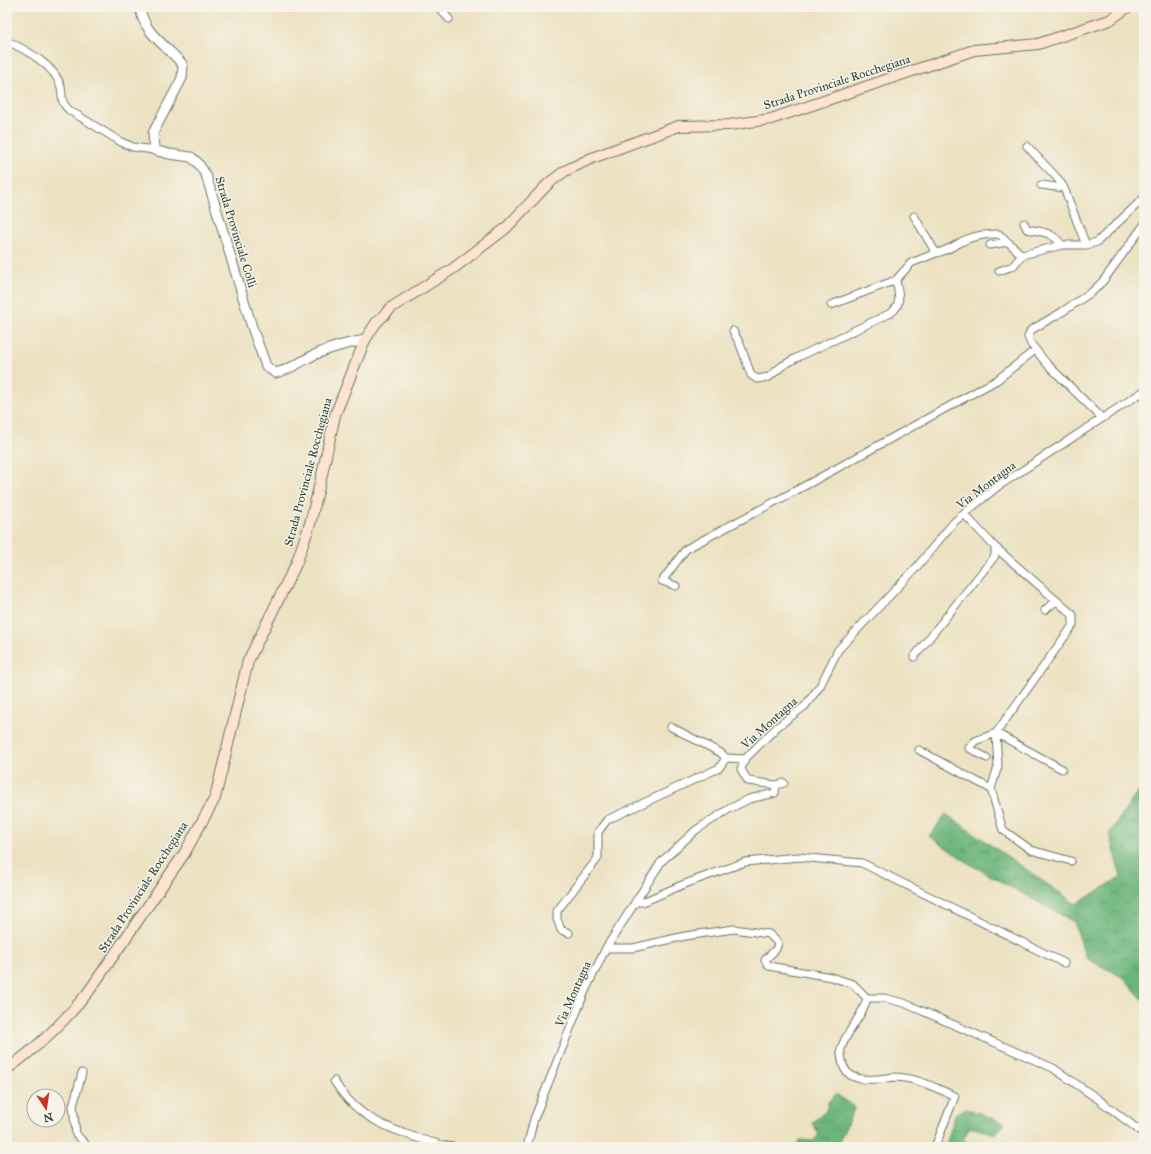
<svg xmlns="http://www.w3.org/2000/svg" width="1151" height="1154" font-family="'IM FELL Great Primer',serif">
<defs>
<pattern id="forest-crowns" width="20" height="18" patternUnits="userSpaceOnUse"><rect width="20" height="18" fill="#6cb57b"/><path d="M2 6a3 3 0 1 1 6 0M12 15a3 3 0 1 1 6 0" fill="none" stroke="#589466"/></pattern>
</defs>
<rect width="100%" height="100%" fill="#f7f3e8"/>
<filter id="ink" filterUnits="userSpaceOnUse"><feTurbulence type="fractalNoise" baseFrequency=".025" numOctaves="2"/><feDisplacementMap in="SourceGraphic" scale="8" xChannelSelector="R" yChannelSelector="G"/><feConvolveMatrix kernelMatrix="1 2 1 2 8 2 1 2 1" color-interpolation-filters="sRGB"/></filter>
<filter id="wash" filterUnits="userSpaceOnUse"><feTurbulence type="fractalNoise" baseFrequency=".012" numOctaves="4" result="noise"/><feDisplacementMap in="SourceGraphic" scale="16" xChannelSelector="R" yChannelSelector="G"/><feGaussianBlur stdDeviation="0.9" result="paint"/><feColorMatrix in="noise" values="0 0 0 0 0 0 0 0 0 0 0 0 0 0 0 0 0 1.4 0 .05"/><feComposite in="paint" operator="in"/></filter>
<g filter="url(#wash)">
<rect width="100%" height="100%" fill="#ece1c1"/>
<path fill="url(#forest-crowns)" stroke="#467958" d="M1144,783v218l-20,-23 -38,-20 -12,-36 -101,-56 -44,-30 17,-22 130,90 45,-27 -12,-43z
M836,1094l19,13 -18,39 -8,1h-33l4,-7 14,1 5,-7 -7,-11 14,-12 2,-9z
M966,1108l39,15 -9,11 -26,-7 -7,13 19,7h-31l-5,-1 9,-32z"/>
</g>
<g filter="url(#ink)">
<g fill="none" stroke-linecap="round" stroke-linejoin="round">
<g stroke="#677665" stroke-width="9">
<path id="minor" d="M438,7l11,12
M7,41c19,9 48,24 54,46 2,11 -1,15 8,23l52,32 12,5 21,3
M1027,146l31,33 6,9
M1041,185l23,3 22,57
M914,216l22,37c11,-2 19,-8 29,-13 11,-5 23,-6 34,-6l9,8
M1024,223l3,6c16,3 25,3 35,16
M990,245l18,-3 14,13
M999,271l14,-5 9,-11 40,-10h24l11,-3 47,-44
M831,305l65,-25
M733,331l7,13 11,31 6,4 12,-2 13,-11 14,-8 95,-45c12,-9 7,-20 5,-33l15,-17 25,-10
M1102,418l-55,-54 -16,-20 -3,-7 3,-7 31,-18 31,-21 10,-10 41,-56
M995,547l78,68v10l-77,108 66,36
M676,586l-14,-5 24,-32 124,-66 187,-103 38,-30
M1045,610l11,-9
M914,657l81,-101v-9l-31,-33
M671,727l50,26 5,5
M919,750l72,39 7,-23 -2,-33 -21,8 -6,7 18,10
M776,785l8,-2
M991,789l12,41 28,20 40,11
M635,902h8l39,-17 63,-23 54,-5 63,6 202,100
M569,933l-8,-3 -4,-11v-8l41,-53v-26l9,-12 112,-52 7,-10 19,1
M606,948h27l52,-12 49,-7 35,5 9,9 -2,6 -11,11 4,6 62,11 22,7 14,14c-4,19 -21,33 -26,51 -1,4 1,9 1,12 4,25 35,18 52,16 5,0 11,1 16,2 13,2 32,12 45,17l-20,51
M867,998h17l20,5 149,65 45,31 46,35
M82,1073l-9,33 3,28 12,13
M334,1081c8,13 17,23 29,32 20,15 65,30 90,34
M527,1147l7,-28 51,-128 21,-43 55,-86 35,-32 33,-21 20,-10 26,-6 1,-8 -28,-4 -7,-12 4,-10 32,-32 28,-21 15,-20 18,-36 77,-81 39,-47 43,-35 147,-96"/>
</g>
<g stroke="#677665" stroke-width="11">
<path id="tertiary" d="M140,7c3,27 28,39 43,58l-1,13 -29,55 1,17 15,4 22,3 7,6 8,12 46,152 14,39 9,7c16,-3 24,-11 39,-18 16,-7 33,-12 51,-15"/>
</g>
<g stroke="#677665" stroke-width="12">
<path id="secondary" d="M7,1069c29,-20 60,-50 82,-78l95,-137 31,-56 33,-137 48,-97 14,-40 11,-45 14,-64 30,-75 11,-17 16,-16 62,-39 51,-39 44,-46 16,-12 27,-13 87,-32 50,-1 42,-6 203,-69 64,-6 72,-24 18,-13"/>
</g>
<use href="#minor" stroke="#fff" stroke-width="7"/>
<use href="#tertiary" stroke="#fff" stroke-width="9"/>
<use href="#secondary" stroke="#fde4d1" stroke-width="10"/>
</g>
</g>
<g text-anchor="middle" dominant-baseline="central" stroke-width="3" stroke-linejoin="round" paint-order="stroke">
<g font-size="12" fill="#1f3d34" stroke="#f7f3e8">
<text transform="translate(837 82) rotate(-18)">Strada Provinciale Rocchegiana</text>
<text transform="translate(236 232) rotate(73)">Strada Provinciale Colli</text>
<text transform="translate(308 472) rotate(-75)">Strada Provinciale Rocchegiana</text>
<text transform="translate(986 485) rotate(-37)">Via Montagna</text>
<text transform="translate(769 723) rotate(-42)">Via Montagna</text>
<text transform="translate(143 887) rotate(-57)">Strada Provinciale Rocchegiana</text>
<text transform="translate(573 994) rotate(-66)">Via Montagna</text>
</g>
</g>
<rect width="1151" height="1154" fill="none" stroke="#f7f3e8" stroke-width="24"/>
<g transform="translate(46 1108) rotate(167)"><circle r="19" fill="#f7f3e8" stroke="#a1aaa0"/>
<path d="M0-3L7 15L0 10L-7 15Z" fill="#c8321e"/>
<text y="-6" font-size="11" font-weight="bold" text-anchor="middle" fill="#1f3d34">N</text>
</g>
</svg>
